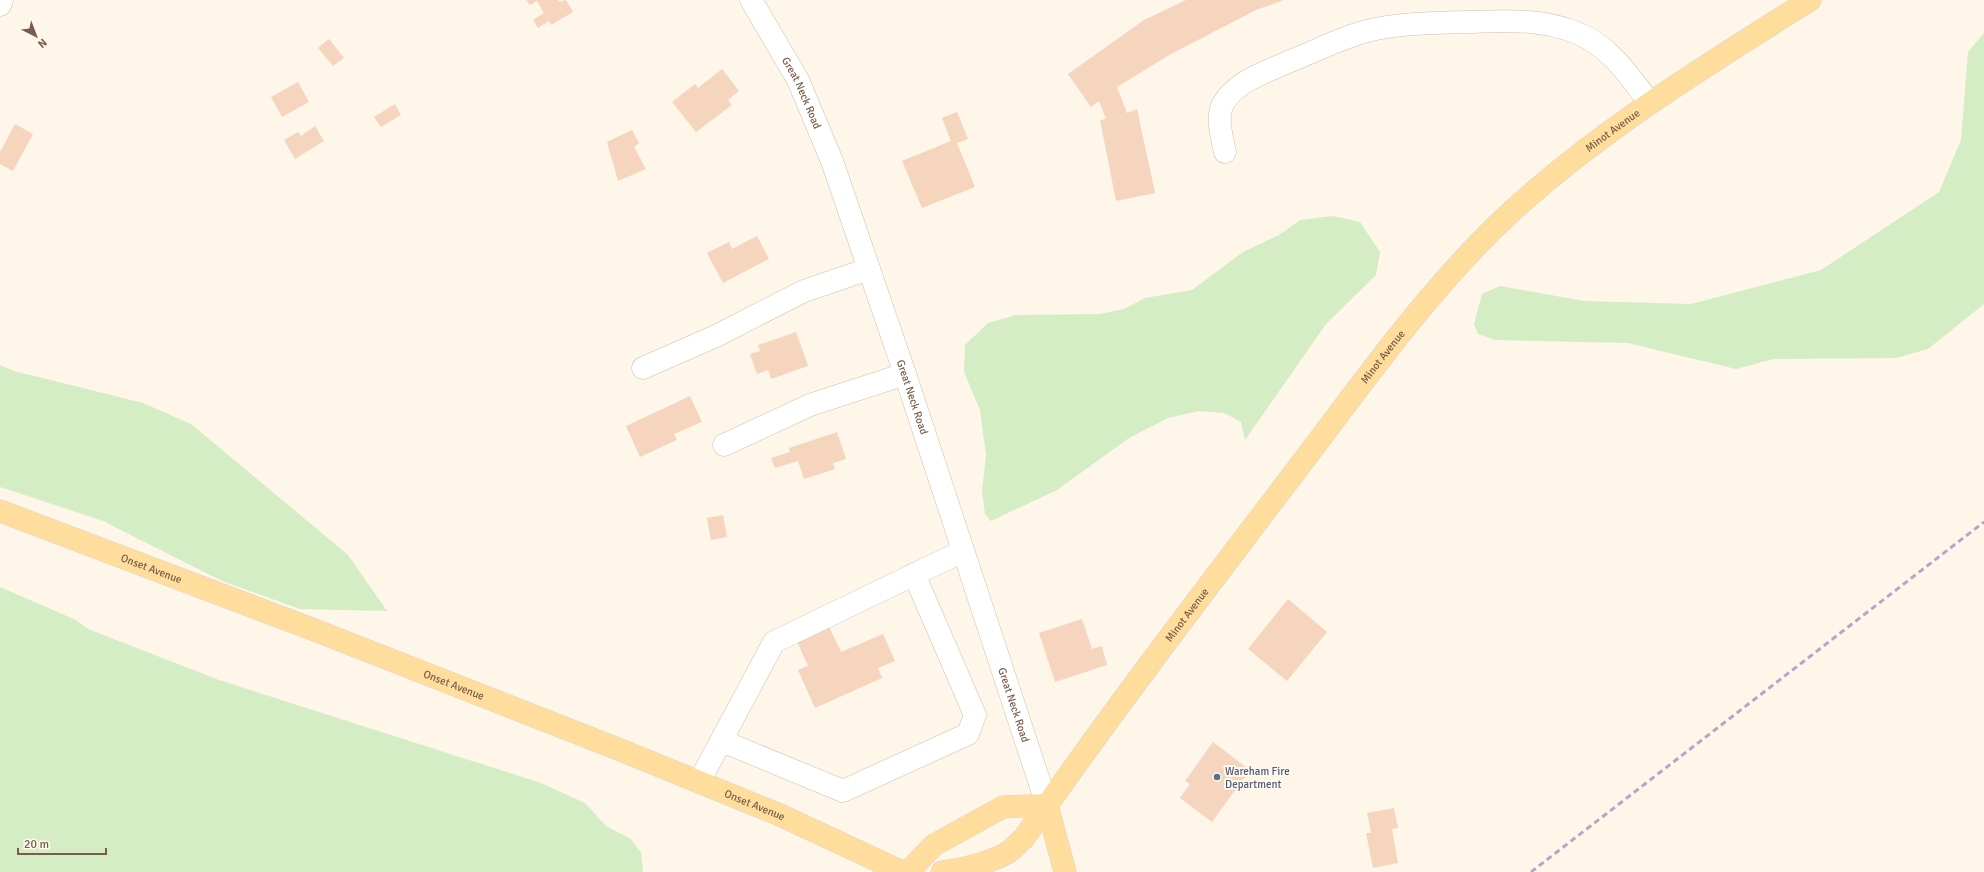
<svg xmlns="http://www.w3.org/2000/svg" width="1984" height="872" font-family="Signika,sans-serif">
<rect width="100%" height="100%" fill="#fef6e8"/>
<path fill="#d4edc4" d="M1984,33v271l-56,45 -32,9 -123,1 -37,10 -108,-26 -133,-3 -17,-6 -4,-10 8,-30 18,-8 84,15 107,3 130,-34 118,-78 22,-52 7,-88z
M1333,216l27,6 20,30 -4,23 -50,49 -81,116 -4,-18 -17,-9 -25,-2 -31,7 -39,20 -72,52 -66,31 -6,-7 -3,-23 4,-36 -6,-45 -16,-38 1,-27 23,-22 28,-8 84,-1 24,-5 21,-11 47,-8 51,-38 36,-17 21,-15z
M0,365l14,6 129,32 48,21 157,131 39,56 -87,-2 -78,-28 -119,-60 -103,-34z
M0,587l76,33 12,9 131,51 322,103 44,20 21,23 25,13 10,14 2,19h-643z"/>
<path fill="#f5d5bd" d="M526,0h32l1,2 7,-2 7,12 -22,13 -2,-4 -11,7 -5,-8 11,-7 -7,-12 -7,4z
M1186,0h98l-28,10 -85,44 -54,33 10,26 10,-4 18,84 -39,8 -16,-81 6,-1 -7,-18 -8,6 -23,-33 76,-54z
M329,39l15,19 -11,8 -15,-18z
M722,69l17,22 -11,9 4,5 -36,27 -24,-30 23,-18 3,4z
M298,82l11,20 -27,15 -11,-20z
M395,104l6,11 -20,12 -7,-10z
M957,112l11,27 -11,4 18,44 -53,21 -20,-47 49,-20 -9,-23z
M15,124l18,10 -20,37 -13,-7v-12z
M315,126l9,15 -29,18 -11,-19 14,-8 3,4z
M632,130l7,13 -5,4 12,22 -28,12 -11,-39z
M757,236l12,23 -46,24 -16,-30 22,-11 3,7z
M796,332l12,34 -37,13 -3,-9 -11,4 -7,-20 10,-3 -2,-6z
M690,396l12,26 -28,12 3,6 -37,17 -14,-31z
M837,432l9,27 -13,4 2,6 -31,10 -6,-18 -23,7 -4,-10 19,-6 -1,-4z
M723,515l4,22 -16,3 -4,-22z
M1288,599l39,33 -40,49 -39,-32z
M1082,619l10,30 10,-3 5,19 -52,17 -16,-49z
M827,622l14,30 42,-18 12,27 -17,7 4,10 -67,30 -17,-38 10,-4 -13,-29z
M1213,742l37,28 -38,52 -32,-24 10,-14 -5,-3z
M1394,808l4,20 -6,1 6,34 -25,5 -7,-35h5l-4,-20z"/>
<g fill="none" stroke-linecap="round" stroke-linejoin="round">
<g stroke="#d1beac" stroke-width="23">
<g id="minor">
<path id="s1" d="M751,0l47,80 34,81 73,213 142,431"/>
<path d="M0,5l2,-5"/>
<path d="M1225,152c-3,-14 -9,-35 -2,-48 13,-23 43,-32 65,-42 26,-10 52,-24 79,-31 33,-8 66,-8 99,-9 38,-1 75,-4 111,11 33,13 52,43 73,70"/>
<path d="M643,368l73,-32 88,-45 65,-22"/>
<path d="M724,445l86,-40 95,-31"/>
<path d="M722,741l121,50 125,-57 7,-19 -61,-141"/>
<path d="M699,782l75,-140 189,-91"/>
</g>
</g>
<g stroke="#dcd5d0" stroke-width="23">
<g id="major">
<path id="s2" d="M0,511l317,120 301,118 162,66 122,57"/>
<path d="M1047,805l18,67"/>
<path d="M908,872l26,-27 69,-38 44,-2"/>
<path id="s3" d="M942,872c19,-2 52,-10 68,-21 5,-4 9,-9 14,-13 88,-126 181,-248 274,-370 67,-88 132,-181 213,-256 91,-83 196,-147 299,-212"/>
</g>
</g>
<use href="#minor" stroke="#fff" stroke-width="22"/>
<use href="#major" stroke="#ffde9d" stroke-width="22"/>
<path stroke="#b9a4c9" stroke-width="3" stroke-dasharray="6 4" stroke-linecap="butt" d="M1531,872l453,-350"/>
</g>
<circle fill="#5c6f8a" stroke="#fff9ef" stroke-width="1.5" cx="1217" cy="777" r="4"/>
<g text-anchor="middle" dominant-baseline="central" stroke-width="4" stroke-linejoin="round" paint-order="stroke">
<g font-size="11" fill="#7a5c49" stroke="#fff9ef">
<text stroke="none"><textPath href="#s1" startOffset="106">Great Neck Road</textPath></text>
<text stroke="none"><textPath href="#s3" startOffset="1015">Minot Avenue</textPath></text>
<text stroke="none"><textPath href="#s3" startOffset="691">Minot Avenue</textPath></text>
<text stroke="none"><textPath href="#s1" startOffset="430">Great Neck Road</textPath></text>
<text stroke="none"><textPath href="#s2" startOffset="162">Onset Avenue</textPath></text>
<text stroke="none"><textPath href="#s3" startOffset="367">Minot Avenue</textPath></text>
<text stroke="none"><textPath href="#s2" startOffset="486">Onset Avenue</textPath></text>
<text stroke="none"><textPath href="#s1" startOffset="754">Great Neck Road</textPath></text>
<text stroke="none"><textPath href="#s2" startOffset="810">Onset Avenue</textPath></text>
</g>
<g font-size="11" fill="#4e5e75" stroke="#fff9ef" text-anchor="start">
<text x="1225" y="771">Wareham Fire<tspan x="1225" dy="13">Department</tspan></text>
</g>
</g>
<g transform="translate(36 36) rotate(138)" stroke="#fff9ef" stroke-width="3" paint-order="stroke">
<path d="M0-3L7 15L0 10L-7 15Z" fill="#7a5c49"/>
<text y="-6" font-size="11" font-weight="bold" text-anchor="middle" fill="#7a5c49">N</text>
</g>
<path d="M18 848v6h88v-6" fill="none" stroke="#7a5c49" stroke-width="2"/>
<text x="24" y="848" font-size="12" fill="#7a5c49" stroke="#fff9ef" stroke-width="3" paint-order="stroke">20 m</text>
</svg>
